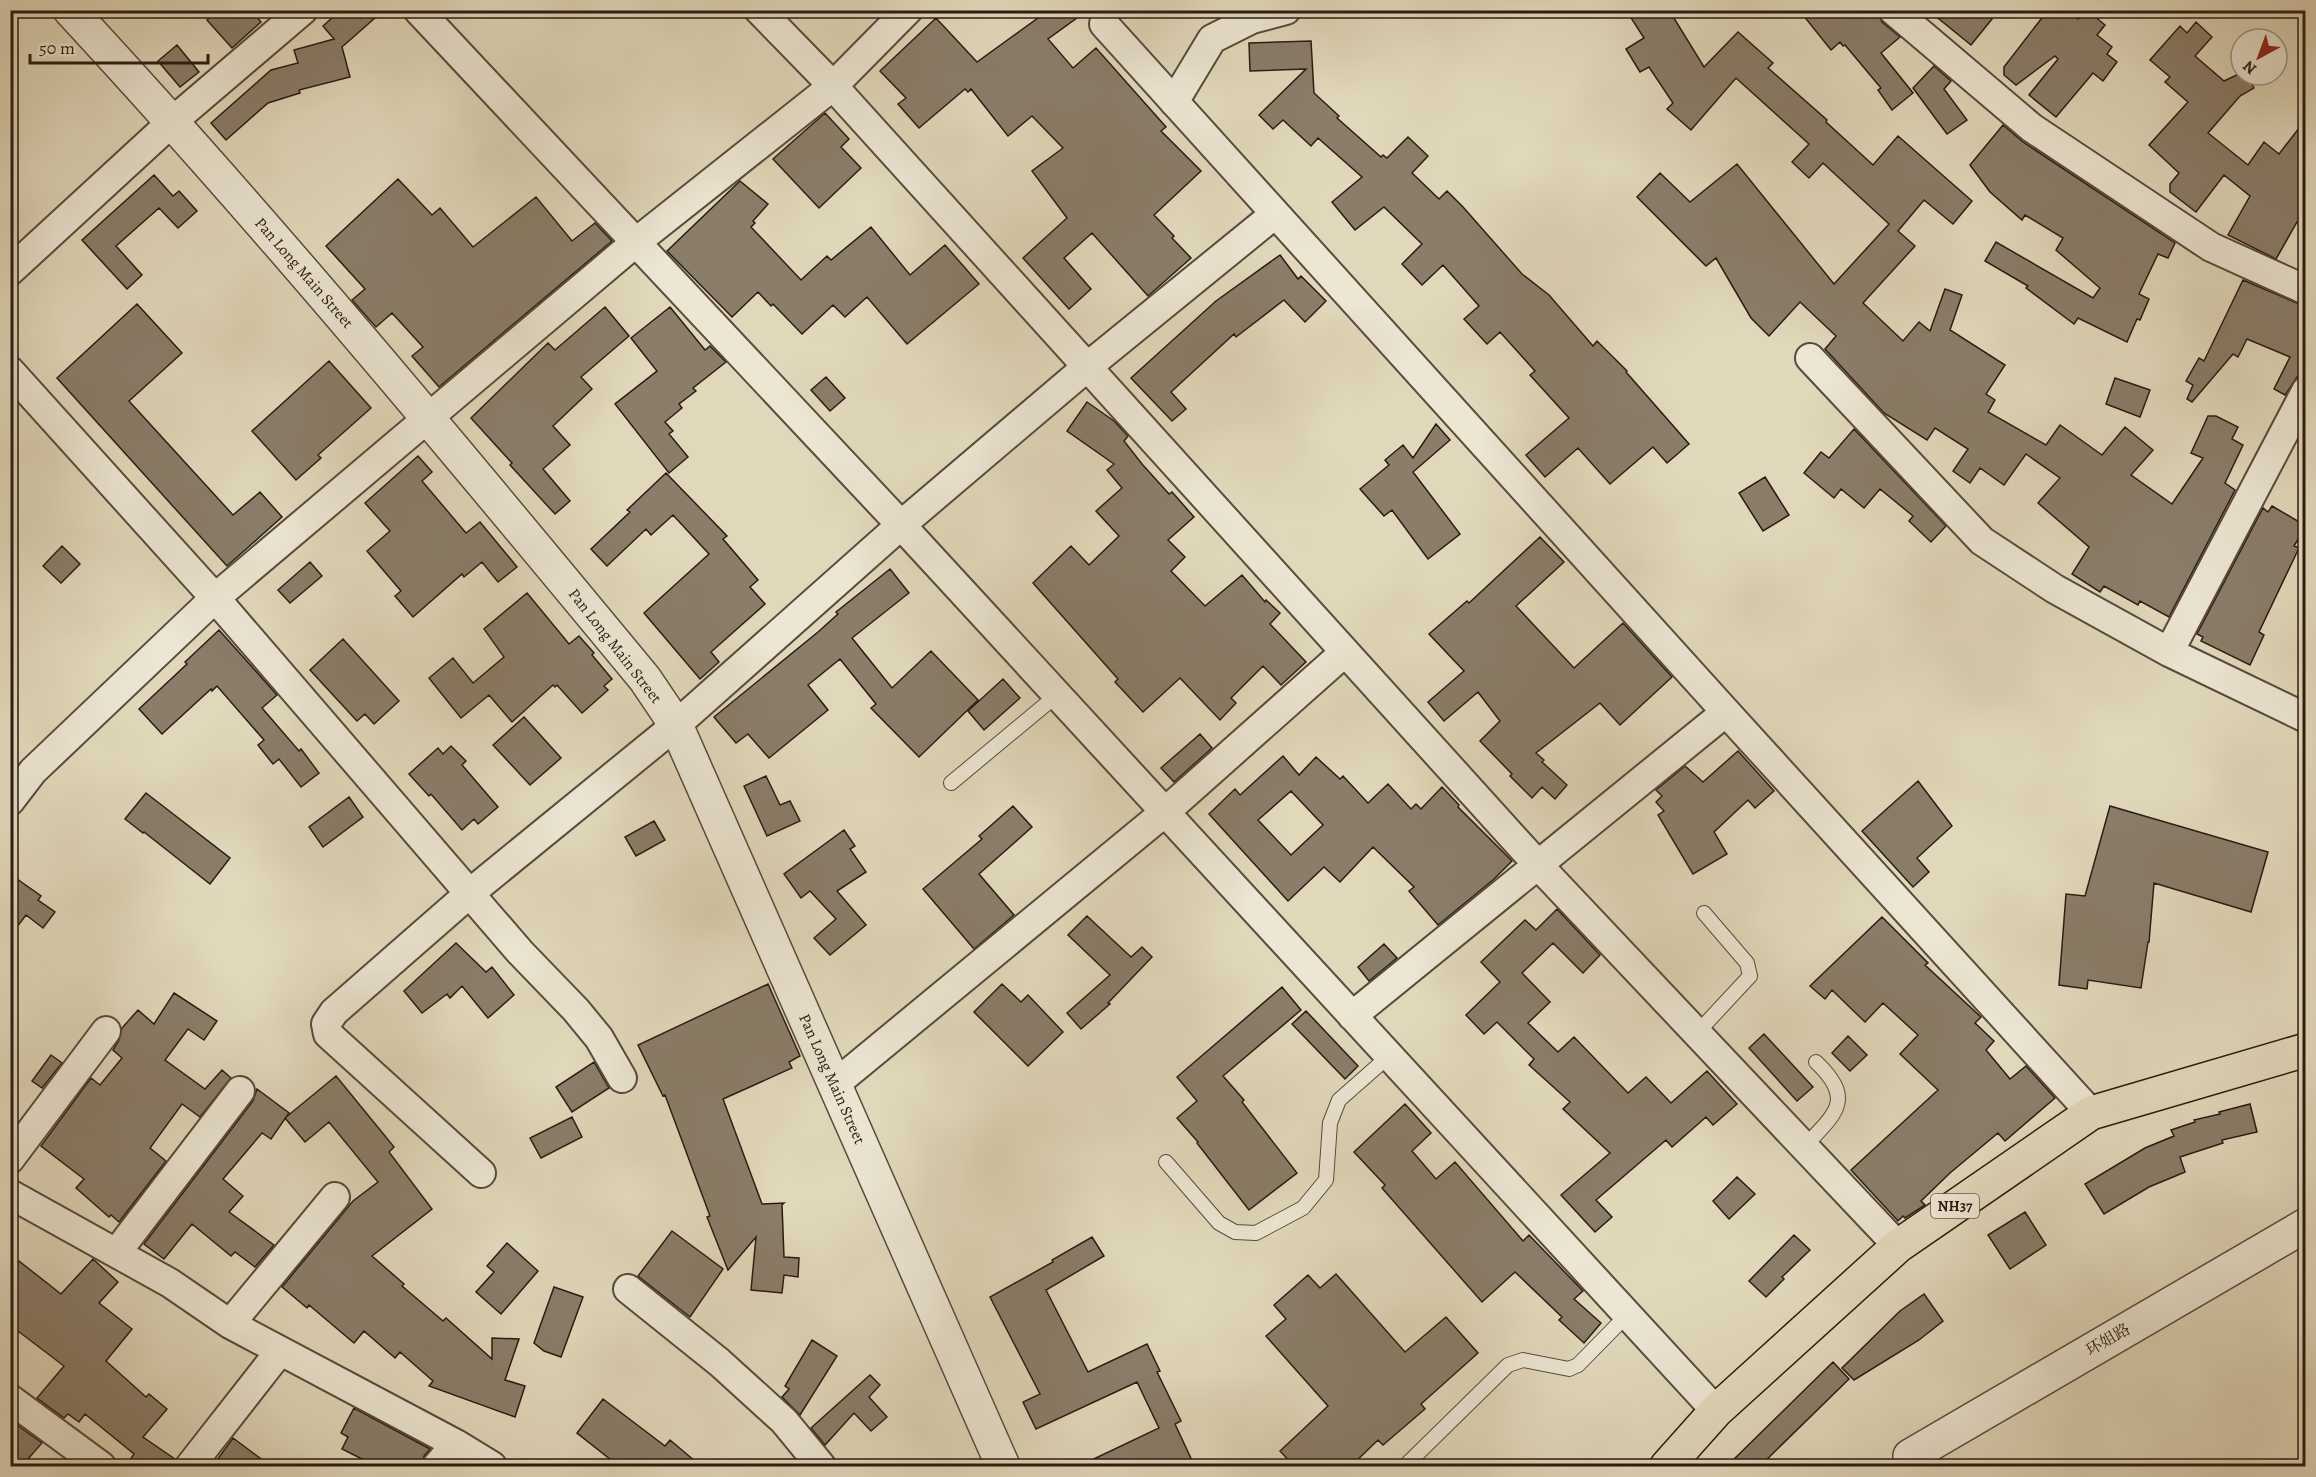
<svg xmlns="http://www.w3.org/2000/svg" width="2316" height="1477" font-family="Alegreya,'Noto Serif SC',serif">
<rect width="100%" height="100%" fill="#e1d8bb"/>
<filter id="stains"><feTurbulence type="fractalNoise" baseFrequency=".00333" numOctaves="4"/><feColorMatrix values="0 0 0 0 .2 0 0 0 0 .09 0 0 0 0 .02 0 0 0 .5 -.17"/></filter>
<radialGradient id="worn" r=".72"><stop offset=".6" stop-color="#630" stop-opacity="0"/><stop offset="1" stop-color="#630" stop-opacity=".3"/></radialGradient>
<path fill="#8a7d6a" stroke="#2b1b12" stroke-width="1.5" fill-rule="evenodd" d="M219,10h32l10,12 -29,26 -25,-28z
M341,10h43l-42,37 8,30 -51,13 1,3 -32,10 -42,37 -15,-17 60,-53 27,-7 -4,-13 40,-11 -11,-13z
M1049,10h39l-40,29 25,29 23,-20 70,79 -5,4 40,40 -47,44 20,21 -2,2 19,20 -43,38 -56,-63 -28,25 27,31 -22,20 -46,-51 44,-40 -35,-47 31,-23 -31,-32 -24,20 -37,-47 -3,3 -3,-3 -46,39 -21,-24 8,-6 -26,-27 56,-53 41,44z
M1626,10h43l35,57 34,-35 35,31 -5,5 59,52 -1,2 47,43 25,-29 74,65 -19,23 -29,-24 -26,31 17,15 -52,57 40,38 16,-19 11,9 15,-42 17,6 -12,35 55,35 -19,29 9,6 -7,12 58,33 14,-20 42,30 23,-28 28,23 -22,25 41,29 31,-46 -12,-5 17,-37h8l22,11 -6,12 11,6 -18,38 10,7 -66,127 -29,-16 -2,4 -34,-19 -4,6 -28,-18 17,-27 -51,-44 22,-25 -34,-24 -22,31 -24,-17 -10,15 -17,-12 15,-22 -33,-21 -8,12 -43,-27 -59,-64 11,-13 -36,-34 -31,34 -18,-18 -35,-60 -10,8 -69,-69 23,-24 30,29 47,-38 97,120 55,-60 -66,-61 -14,15 -17,-16 17,-18 -73,-66 -45,52 -24,-21 6,-6 -24,-36 -9,5 -14,-23 18,-11z
M1799,10h78l5,12 18,15 -19,16 32,40 -21,17 -14,-20 3,-2 -36,-43 -2,1 -3,-4 -9,8z
M1928,10h54l10,9 -21,26z
M2048,10h18l12,9 9,-9 18,15 -8,10 15,12 -5,7 10,8 -14,19 -10,-8 -37,44 -27,-22 29,-36 -3,-3 -39,29 -12,-10v-8z
M2196,22l16,15 -17,19 29,25 17,-8v2h6l7,13 -14,8 -32,37 40,32 16,-23 15,12 27,-35v107l-9,-4 -21,37 -48,-24 22,-39 -26,-21 -28,37 -26,-20v-8l9,-11 -30,-28 39,-43 -23,-20 5,-5 -20,-17 30,-34 7,7z
M1311,41l3,52 25,23 -2,2 44,39 2,-2 4,3 21,-21 20,19 -16,17 27,26 8,-8 16,16 59,67 27,21 44,51 4,-5 30,30 -1,1 63,72 -22,19 -14,-16 -43,37 -32,-36 -33,29 -19,-22 43,-37 -39,-43 5,-4 -35,-39 -13,12 -23,-25 15,-13 -36,-41 -21,20 -20,-21 20,-20 -38,-37 -29,23 -23,-28 30,-25 -44,-39 -7,8 -28,-26 -10,9 -14,-14 47,-46 -56,2 -1,-28z
M177,45l22,27 -19,15 -22,-26z
M1934,66l17,15 -7,8 23,31 -20,14 -34,-46z
M825,113l24,26 -8,8 20,21 -42,40 -46,-49z
M2003,125l20,17 152,101 -7,15 -10,-4 -19,40 10,5 -9,21 -3,-1 -10,23 -49,-24 -4,6 -48,-36 2,-2 -43,-25 11,-19 97,56 7,-10 -44,-38 7,-12 -38,-23 -3,5 -32,-28 -20,-27z
M154,175l19,21 6,-5 18,20 -19,17 -19,-20 -43,38 26,29 -15,14 -45,-49z
M398,179l34,36 8,-7 33,39 63,-50 36,44 23,-18 17,18 -173,146 -27,-31 11,-9 -31,-34 -16,14 -24,-27 13,-11 -39,-43z
M740,181l28,23 -15,17 2,2 -4,4 50,53 26,-24 4,4 40,-33 39,48 35,-30 34,39 -72,60 -40,-47 -22,20 -12,-12 -31,29 -29,-30 -2,2 -13,-14 -26,25 -65,-66z
M1280,255l18,24 3,-3 25,25 -21,21 -21,-22 -48,37 -2,-3 -63,58 15,17 -14,12 -41,-43 85,-77z
M2243,280l63,27v68l-9,2 -12,18 -11,-6 16,-32 -43,-18 -9,18 -5,-3 -41,48 -5,-3 6,-14 -7,-4 13,-23 5,3z
M137,304l45,49 -53,48 104,114 27,-23 22,25 -55,49 -170,-188z
M605,307l24,29 -48,41 11,12 -39,37 17,19 -27,24 27,32 -15,13 -45,-49 2,-2 -41,-45 77,-75 7,7z
M670,307l35,43 5,-4 16,16 -33,26 3,3 -17,13 3,4 -17,14 8,9 -4,3 19,23 -19,16 -54,-69 42,-33 -26,-33z
M329,361l42,47 -53,47 3,3 -25,22 -44,-49z
M826,377l19,21 -15,13 -19,-21z
M2115,378l35,12 -10,27 -34,-13z
M1087,402l27,19 14,15 -4,5 18,23 27,30 3,-2 22,25 -26,23 17,17 -14,14 34,35 37,-31 23,27 1,-2 14,13 -10,11 36,38 -25,23 -18,-19 -32,32 5,5 -16,17 -40,-42 -37,34 -28,-30 3,-3 -85,-96 38,-37 18,19 30,-29 -23,-25 26,-23 -15,-18 7,-6 -47,-33z
M1436,424l14,16 -37,32 47,62 -32,25 -36,-49 -8,6 -24,-27 29,-24 -4,-5 18,-15 10,13z
M1854,429l92,97 -15,16 -22,-21 4,-5 -33,-27 -16,19 -23,-19 -7,9 -30,-25 17,-21 8,6z
M418,456l14,16 -10,9 44,52 14,-11 37,45 -19,15 -16,-20 -18,15 -2,-3 -49,43 -18,-21 6,-5 -34,-40 23,-20 -25,-28z
M666,473l61,63 -4,3 35,41 -8,7 15,17 -54,48 8,10 -19,17 -56,-66 65,-59 -36,-39 -22,20 -5,-6 -39,37 -16,-17 39,-37 -3,-2z
M1765,477l24,38 -26,16 -24,-38z
M2272,506l34,20 -12,20 5,2 -40,84 5,3 -14,30 -49,-24 2,-4 -6,-3 66,-126 5,4z
M1540,537l24,25 -48,44 58,62 49,-45 49,54 -52,48 -20,-22 -64,50 8,7 -2,2 25,23 -12,14 -13,-12 -10,11 -22,-22 2,-2 -32,-33 20,-20 -22,-29 -34,29 -16,-19 36,-31 -35,-37 38,-33 2,2z
M62,546l18,18 -19,19 -18,-17z
M310,562l12,14 -32,27 -12,-13z
M890,569l19,24 -57,45 40,50 39,-37 47,49 -59,57 -48,-49 5,-4 -36,-45 -32,26 20,25 -59,48 -21,-24 -12,9 -22,-26 104,-85 20,-18 -2,-2z
M527,593l42,51 10,-8 15,17 -2,2 20,24 -8,7 4,4 -26,23 -25,-28 -2,2 -2,-2 -41,37 -23,-27 -28,23 -32,-40 24,-20 20,25 31,-26 -20,-28z
M219,630l58,65 -15,13 37,43 2,-2 18,24 -18,14 -22,-28 -6,5 -15,-19 6,-5 -47,-54 -5,5 -1,-2 -49,45 -23,-25 48,-45 -2,-2z
M343,639l56,62 -25,23 -9,-10 -8,7 -47,-51z
M1003,679l17,19 -36,32 -16,-19z
M524,717l37,41 -31,27 -37,-40z
M1200,734l12,14 -38,34 -13,-14z
M451,746l15,15 -4,4 36,42 -20,17 -4,-5 -12,11 -31,-36 -2,2 -20,-22 29,-26 5,6z
M1738,751l36,40 -19,17 -7,-8 -34,32 13,22 -34,20 -35,-59 6,-4 -8,-9 6,-6 -6,-6 29,-24 18,16z
M1283,756l16,19 17,-18 24,22 3,-3 25,27 20,-19 23,25 5,-5 5,5 21,-22 17,18 -1,2 54,54 -19,19 -55,45 -29,-34 5,-4 -41,-40 -33,35 -16,-15 -36,34 -79,-87 26,-25 5,6zM1291,791l32,34 -32,30 -33,-35z
M766,776l14,29 10,-4 10,20 -33,15 -23,-50z
M1918,781l34,45 -35,32 12,14 -16,15 -51,-56z
M146,793l84,65 -20,26 -66,-52 -1,1 -18,-14z
M349,797l14,20 -40,30 -14,-20z
M1013,806l19,21 -53,47 35,41 -40,34 -51,-60 59,-50 -3,-3z
M2110,806l158,46 -17,60 -97,-29 -5,59h-1l-7,46 -53,-8 -1,9 -28,-4 7,-91 19,2z
M654,821l11,19 -29,16 -11,-19z
M844,830l11,16 -5,3 16,23 -29,19 29,34 -36,30 -16,-17 22,-19 -26,-28 -9,7 -17,-24z
M10,874l31,22 -3,4 17,12 -12,16 -17,-13 -16,21z
M1557,909l43,46 -17,18 -30,-30 -31,30 28,29 -22,21 30,29 16,-15 54,56 18,-16 25,26 36,-32 30,33 -24,21 -7,-8 -34,30 -6,-7 -70,60 16,17 -17,15 -34,-37 49,-42 -47,-44 7,-7 -41,-37 5,-6 -37,-37 -13,12 -18,-19 34,-33 -19,-20 44,-42 11,10z
M1087,916l44,41 11,-10 10,10 -44,46 2,1 -29,25 -14,-16 43,-38 -42,-40z
M1882,917l46,46 -3,2 56,52 -6,6 19,18 -8,9 24,29 16,-13 29,32 -50,43 -7,-8 -48,40 -29,28 4,4 -20,13 -2,-2 -5,5 -47,-51 87,-80 -38,-36 18,-19 -35,-32 -18,19 -33,-32 -7,9 -15,-13z
M456,943l30,29 6,-5 22,28 -26,23 -26,-32 -12,12 -3,-4 -25,19 -18,-22z
M1384,944l13,14 -28,23 -11,-14z
M768,984l32,72 -11,6 3,6 -69,31 39,105 22,-1 -2,2 2,52 15,1 -1,19 -14,-2 -2,18 -31,-3 5,-53 -28,33 -21,-53 3,-1 -45,-121 -2,1 -25,-51z
M1002,984l19,18 7,-7 35,37 -35,34 -54,-54z
M1282,987l19,23 -78,66 21,24 -2,2 55,71 -48,37 -52,-67 1,-1 -21,-24 20,-17 -20,-24z
M174,993l43,28 -13,19 -16,-11 -23,31 40,29 17,-19 9,8 -31,39 -18,-13 -32,44 16,13 -47,61 -8,-7 -2,2 -33,-29 8,-9 -43,-33 50,-68 9,7 22,-27 -9,-8 6,-10 3,-12 16,-18 16,14z
M1306,1011l52,55 -13,13 -53,-55z
M1764,1034l49,53 -16,14 -48,-53z
M1848,1036l19,19 -17,16 -18,-18z
M51,1055l11,8 -20,25 -10,-7z
M594,1062l15,26 -37,24 -16,-25z
M336,1076l58,71 -5,5 43,57 -60,47 32,28 -2,2 41,35 3,-3 46,41v-21l27,1 -14,41 20,6 -10,31 -86,-31 4,-5 -33,-29 -5,6 -31,-27 -10,12 -45,-38 -2,3 -25,-21 71,-86 25,-19 -49,-60 -24,20 -20,-24z
M257,1089l32,24 -18,26 -9,-6 -39,46 20,17 -14,16 45,33 -19,22 -20,-15 -4,4 -39,-32 -28,35 -20,-15 109,-143z
M1405,1104l26,29 -19,18 24,28 19,-17 68,79 6,-6 54,56 -9,8 27,24 -17,20 -25,-23 3,-3 -47,-45 -33,30 -100,-114 3,-3 -31,-33z
M2250,1104l7,28 -35,8 1,3 -43,14 5,15 -36,15 -45,27 -19,-30 60,-36 29,-12 -3,-6 24,-8 -1,-2 26,-6 -1,-2z
M572,1117l10,20 -41,21 -11,-20z
M1737,1177l18,17 -26,25 -16,-18z
M2025,1212l21,33 -36,24 -22,-34z
M672,1231l51,38 -33,48 -52,-41z
M1794,1235l16,15 -28,27 2,2 -18,18 -17,-16z
M1092,1237l12,19 -58,34 42,82 59,-28 13,27 -3,1 24,49 -6,3 20,43h-118l82,-39 -22,-46 -101,47 -13,-27 17,-8 -50,-97 63,-35 -1,-2z
M507,1243l31,28 -37,43 -25,-22 18,-20 -7,-6z
M10,1254l51,40 32,-35 25,23 -19,21 33,26 -26,32 40,36 3,-3 18,15 -24,28 32,22 -1,8h-34l-10,-7 4,-6 -49,-40 -6,8 -11,-8 -4,4 -27,-20 27,-32 -54,-41z
M1336,1274l69,78 41,-35 32,36 -57,51 4,5 -42,36 -5,-5 -28,27h-55l-15,-16 48,-45 -62,-70 20,-17 -12,-14 34,-30 12,13z
M554,1287l29,10 -22,60 -17,-6 -10,-8z
M1924,1294l19,27 -24,19 -65,40 -12,-12 58,-57z
M812,1340l25,16 -37,59 -18,-18 7,-8 -4,-3z
M1833,1362l16,17 -90,88h-33z
M870,1375l10,10 -11,12 18,20 -16,14 -17,-18 -29,32 -14,-17z
M603,1399l62,47 5,-6 32,27h-82l-43,-34z
M354,1408l76,41 -6,7 -3,11h-60l5,-6 -24,-12 6,-12 -7,-4z
M10,1420l32,23 -21,24h-11z
M233,1438l39,29h-60z"/>
<g fill="none" stroke-linecap="round" stroke-linejoin="round">
<g stroke="#584a3c" stroke-width="16">
<path id="service" d="M951,783l106,-88
M1697,1033l53,-57 -3,-13 -43,-50
M1804,1147c31,-33 52,-47 12,-85
M1166,1162l53,61 16,9 21,1 47,-25 23,-28 4,-57 9,-23 50,-44
M1405,1466l103,-101 15,-5 46,9 9,-4 49,-50"/>
</g>
<g stroke="#584a3c" stroke-width="32">
<path id="minor" d="M418,10l483,515 815,886
M759,10l74,76 705,779 360,381
M1893,10l139,118 179,119 95,43
M1104,24l622,688 365,401
M1174,102l38,-63 40,-20 34,-9
M10,271l163,-150 130,-111
M1810,358l172,183 73,48 114,63 137,66
M10,371l205,227 305,354 56,58 23,28 23,40
M2169,652l137,-261
M10,801l23,-30 182,-173 420,-355 198,-157 75,-76
M1352,1016l374,-304
M834,1085l331,-273 180,-160
M10,1159l96,-128
M481,1173l-153,-139 -2,-10 8,-12 136,-119 206,-168 225,-200 186,-158 188,-153
M10,1194l160,89 60,41 226,120 36,22
M117,1252l123,-161
M628,1289l91,73 65,59 37,45
M230,1324l105,-127
M10,1399l91,67
M190,1466l90,-115
M437,1466l19,-22"/>
</g>
<g stroke="#584a3c" stroke-width="36">
<path id="tertiary" d="M70,10c200,216 388,443 575,669l31,46 327,741
M1910,1456l396,-231"/>
</g>
<g stroke="#2b1b12" stroke-width="36">
<path id="trunk" d="M1667,1466l49,-55 182,-165 193,-133 215,-63"/>
</g>
<use href="#service" stroke="#ece6d3" stroke-width="14"/>
<use href="#minor" stroke="#ece6d3" stroke-width="28"/>
<use href="#tertiary" stroke="#ece6d3" stroke-width="33"/>
<use href="#trunk" stroke="#e1d8bb" stroke-width="33"/>
</g>
<g text-anchor="middle" dominant-baseline="central" stroke-width="6" stroke-linejoin="round" paint-order="stroke">
<rect fill="#ece6d3" stroke="#65584c" stroke-width="1.5" x="1931" y="1194" width="48" height="24" rx="4.5"/>
<g font-size="15" font-weight="bold" fill="#2b1b12">
<text x="1955" y="1206">NH37</text>
</g>
<g font-size="16" fill="#2b1b12" stroke="#ece6d3">
<text transform="translate(304 273) rotate(49)">Pan Long Main Street</text>
<text transform="translate(615 646) rotate(52)">Pan Long Main Street</text>
<text transform="translate(832 1079) rotate(66)">Pan Long Main Street</text>
<text transform="translate(2108 1340) rotate(-30)">环姐路</text>
</g>
</g>
<rect width="2316" height="1477" fill="none" stroke="#e1d8bb" stroke-width="36"/>
<rect x="12" y="12" width="2292" height="1453" fill="none" stroke="#2b1b12" stroke-width="3"/>
<rect x="18" y="18" width="2280" height="1441" fill="none" stroke="#2b1b12" stroke-width="1.5"/>
<g transform="translate(2259 57) rotate(221)"><circle r="28" fill="#ece6d3" stroke="#9f9586" stroke-width="1.5"/>
<path d="M0-4.5L10 22L0 15L-10 22Z" fill="#8f2418"/>
<text y="-9" font-size="16" font-weight="bold" text-anchor="middle" fill="#2b1b12">N</text>
</g>
<path d="M30 54v9h178v-9" fill="none" stroke="#2b1b12" stroke-width="3"/>
<text x="39" y="54" font-size="18" fill="#2b1b12" stroke="#ece6d3" stroke-width="4.5" paint-order="stroke">50 m</text>
<rect width="100%" height="100%" filter="url(#stains)"/>
<rect width="100%" height="100%" fill="url(#worn)"/>
</svg>
